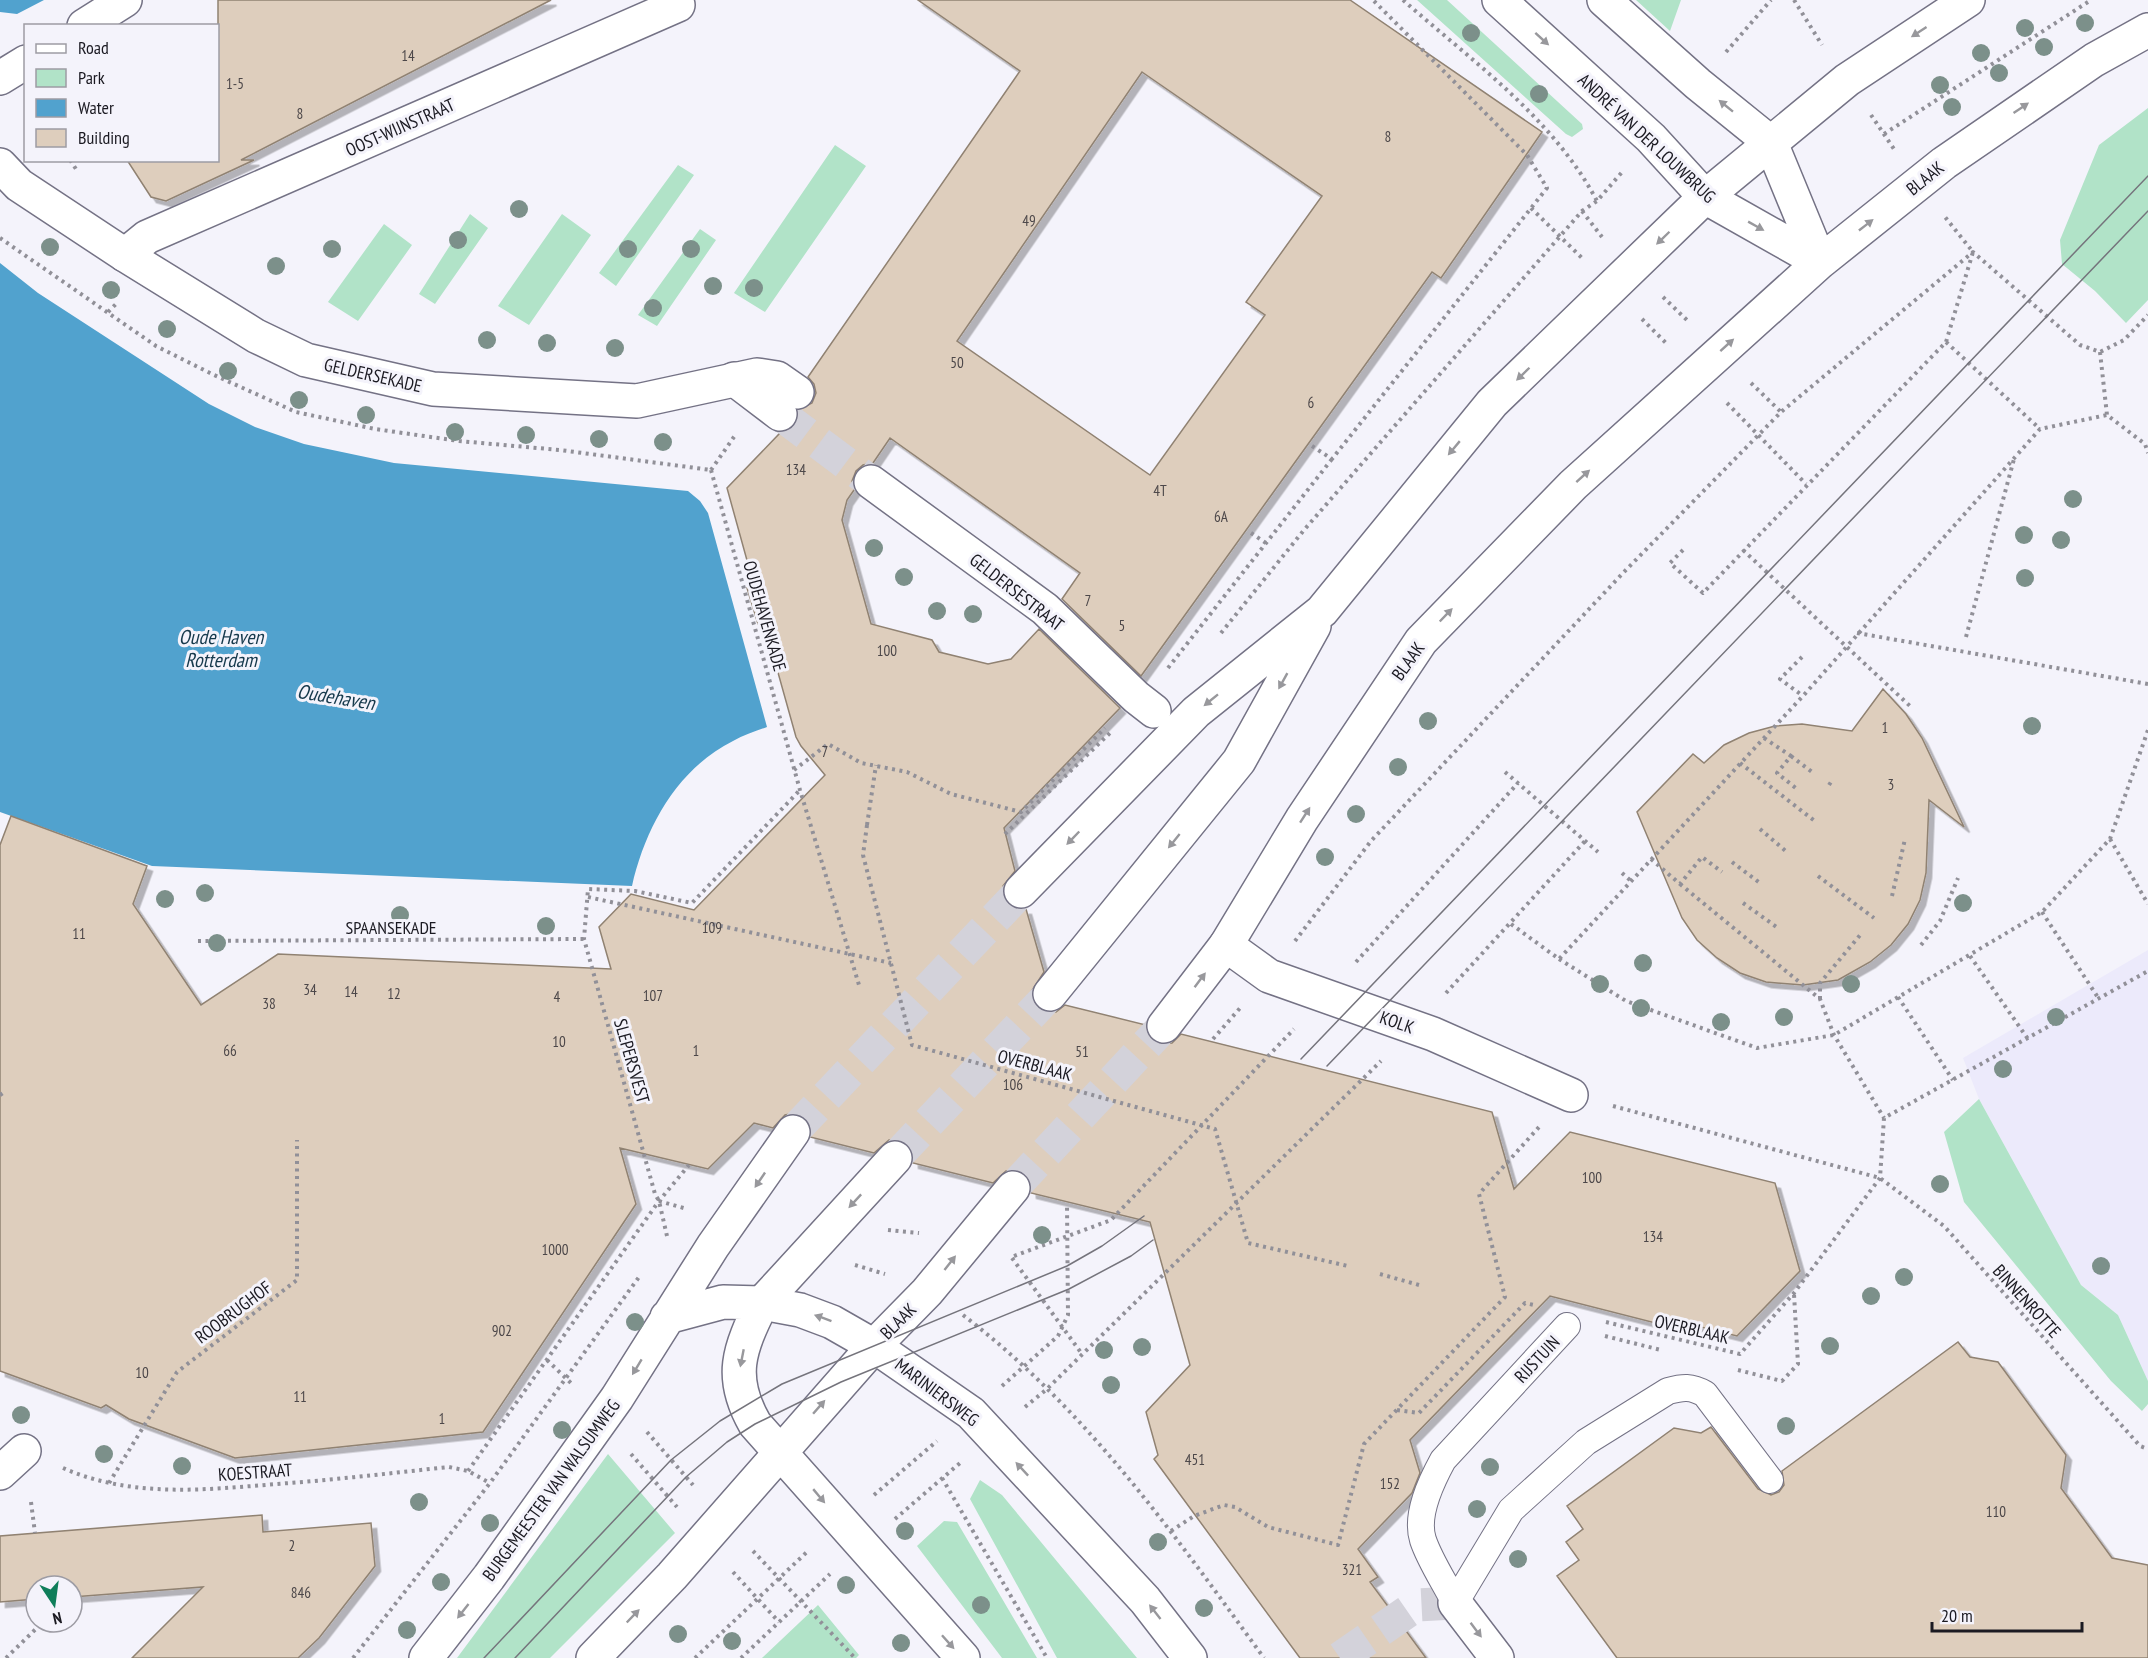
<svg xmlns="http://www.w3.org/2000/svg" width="2148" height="1658" font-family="'PT Sans Narrow',sans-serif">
<defs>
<filter id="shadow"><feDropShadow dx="5.5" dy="5.5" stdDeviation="0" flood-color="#0004"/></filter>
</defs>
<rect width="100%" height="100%" fill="#f4f3fb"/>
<path fill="#eceafb" d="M2148,950v431l-30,-66 -37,-30 -102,-186 -16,-41z"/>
<path fill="#b1e3c8" d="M1417,0h30l135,124 1,5 -11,8 -6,-3z
M1636,0h45l-11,31z
M2148,108v192l-22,23 -31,-32 -33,-27 -2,-24 39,-95z
M835,145l31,21 -101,146 -31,-19z
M678,165l16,10 -78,111 -17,-13z
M470,214l18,14 -53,76 -16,-10z
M562,214l29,21 -62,90 -31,-19z
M384,224l28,21 -54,76 -30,-19z
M700,229l16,11 -59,86 -19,-11z
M1979,1099l102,186 37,30 30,66v23l-6,7 -31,-30 -147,-179 -20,-70z
M608,1454l67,79 -125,125h-93z
M980,1480l22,15 135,163h-80l-87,-159z
M944,1521l13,1 80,136h-35l-85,-112z
M818,1605l41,50 -3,3h-94z"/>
<path fill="#51a2ce" d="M0,0h44l-27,14 -17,-2z
M0,263l38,30 171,111 46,23 49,17 90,19 294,28 12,10 8,12 59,214c-11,4 -23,8 -34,14 -56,28 -88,87 -101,145l-480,-20 -152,-54z"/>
<path fill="#decebd" stroke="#908272" stroke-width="1.5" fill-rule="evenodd" filter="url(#shadow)" d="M218,0h333l-310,160h13l-88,41 -15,-4 -24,-37h91z
M918,0h432l192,132 -101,146 -9,-6 -291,404 -79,-77 18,-26 -190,-135 -17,25 -10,2 -7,6 -4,10 2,9 -7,10 -5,20 29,104 61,16 7,12 49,12 23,-5 28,-30 81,79 -116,120 11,43 -12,15v9l5,10 9,4h9l18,63 -13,20 2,9 6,8 7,3h10l9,-7 81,20 1,9 5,6 9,4 11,-1 9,-9 311,78 22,77 56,-57 205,51 25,88 -63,65 -56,-14 -6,6 -125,-32 -140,144 10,33 -8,20 -54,56 20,28 -8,5 56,76h-126l-146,-199 4,-4 -12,-43 44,-47 -40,-143 -119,-29 -1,-12 -5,-7 -8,-4 -11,1 -13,12 -80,-20v-11l-6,-8 -7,-4h-11l-15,13 -64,-16v-13l-7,-8 -8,-3 -10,2 -12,13 -19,-5 -46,46 -88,-21 16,56 -153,228 -248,26 -106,-39 -23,-14 -5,3 -101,-37v-526l11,-29 136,50 -14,38 68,101 77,-51 333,15 -12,-42 32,-33 63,16 131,-135 -24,-29 -5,-9 -31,-111 -7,-2 -11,-36 6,-6 -26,-94 54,-56 14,-6 3,-16 14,-7 4,-10 -2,-9 -6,-7 212,-306zM1142,72l180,124 -76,106 19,13 -115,160 -193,-134z
M1883,689l23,25 16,24 42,89 -35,-27 -3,73 -6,27 -12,24 -17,21 -21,17 -32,18 -35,5 -37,-3 -26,-9 -23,-15 -20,-18 -15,-22 -45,-106 56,-58 11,9 20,-18 25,-12 26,-7 27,-2 50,7z
M1958,1342l12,15 28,5 68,93 -5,33 51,70 36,7v93h-531l-60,-82 22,-16 -13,-18 17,-13 -16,-23 107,-78 27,5 10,-6 47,62 13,6 8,-3 5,-7 -2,-14z
M262,1515l1,17 108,-9 4,43 -56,72 -21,20h-166l71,-71 -131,10v-11h-36v13l-36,3v-66z"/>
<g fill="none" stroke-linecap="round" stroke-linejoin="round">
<path stroke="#d3d2da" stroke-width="33" stroke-dasharray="33 16" stroke-linecap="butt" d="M780,414l91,68"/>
<path stroke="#d3d2da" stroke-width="33" stroke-dasharray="33 16" stroke-linecap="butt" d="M1340,1658l77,-53 38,-2"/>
<path stroke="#d3d2da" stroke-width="33" stroke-dasharray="33 16" stroke-linecap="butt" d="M793,1132l228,-241
M895,1158l155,-164
M1013,1188l151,-162"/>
<g stroke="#747285" stroke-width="28">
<path id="service" d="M1455,1603l56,-93 75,-68 82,-51c15,-4 23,-5 37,3l65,86
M1455,1603c-10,-20 -25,-42 -32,-63 -8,-25 8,-58 20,-80l124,-134"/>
</g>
<g stroke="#747285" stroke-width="36">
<path id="pedestrian" d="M125,255l22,-18 531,-232
M734,379l46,35
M871,482l174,127 91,88 18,14
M0,1473l24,-22"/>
</g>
<g stroke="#747285" stroke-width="36">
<path id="minor" d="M84,26l41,-26
M0,78l26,-16
M0,165l19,20 106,70 131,81 50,24 127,29 204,12 120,-26 20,3 20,14
M1226,945l43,31 164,58 138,61
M1455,1603l42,55"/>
</g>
<g stroke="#747285" stroke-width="36">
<path id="secondary" d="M1499,0l152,138 54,59 115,65
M1604,0l94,84 73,59 49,119
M1021,891l175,-179 126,-101 170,-208 213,-206 142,-117 121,-80
M1050,994l189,-233 75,-135
M1164,1026l62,-81 76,-126 119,-178 152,-156 247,-223 124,-99 150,-103 54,-30
M895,1158l-133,145c-23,46 -34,74 -7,121l208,234
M667,1317l56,-15 39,1 38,7 32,12 42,24 97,67 174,187 45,58
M426,1658l63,-81 128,-179 96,-152 80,-114
M593,1658l79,-82 202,-230 53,-54 86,-104"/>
</g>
<path stroke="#919098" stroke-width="4" stroke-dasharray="3 4.5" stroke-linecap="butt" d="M1403,0c69,61 150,118 194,201
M1794,0l28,45
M1726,52l45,-52
M1871,115l23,34
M1884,134l207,-134
M70,160l6,9
M1531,208l51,50
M1582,211l20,26
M0,238l156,108 58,29 82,37 79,17 84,12 101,9 151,20
M1663,297l27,26
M108,312l10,-10
M1642,319l24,24
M1946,342l94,87
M2100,352l7,63
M1751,383l30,29
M1727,403l79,81
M1312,446l20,13 215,-271 -20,-33 -154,-155
M711,470l89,320 59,195
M711,470l25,-36
M1251,533l15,10
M1683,550l-13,13 33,30 243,-251 27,-90 -28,-35
M1743,550l167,156
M1221,633l83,-103 278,-319 15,-10 26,-30
M1857,633l291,51
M1966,637l48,-178
M1802,657l-22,22 23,17
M1168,668l164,-209
M1764,738l27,18 -14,17 20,16
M1791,756l21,16
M1740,763l76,59
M794,770l34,-26 33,19 46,9 44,22 70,18 84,-84
M1505,772l93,80
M1829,785l4,-6
M867,825l9,-60
M1760,829l28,24
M1005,834l106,-102
M2110,839l38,65
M1651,859l29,25 22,-27 20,15
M1732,862l28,21
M1622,873l8,7
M1818,876l56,42
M1680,884l140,115 14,36 50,83
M1892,896l13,-57
M1743,903l35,25
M2042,912l57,87
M1511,924l48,35 244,-263 237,-267 67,-14 38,29 3,9
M198,941l386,-2
M1295,941l76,-100 252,-268 158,-161 192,-160 107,93 20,7 24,-12 24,-25
M1921,945l19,-24 18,-43
M1970,956l58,83
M1559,959l67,42 131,47 77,-13 208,-123 68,-73 38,-109
M1356,962l162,-179
M1446,993l139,-152
M1898,997l55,83
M1820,999v-16l41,-49
M1213,1039l28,-32
M0,1095l3,-2
M1613,1106l267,72 64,48 196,220 8,3
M659,1201l28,8
M888,1230l31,3
M667,1236l-8,-35 -4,-7 -71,-255 4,-50 47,2 57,12 108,-113
M1014,1256l97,-36 183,-191
M1012,1258l70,96
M855,1265l30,9
M1380,1274l39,11
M963,1315c124,95 210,218 301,343
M1606,1322l134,32 54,-61 86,-115 4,-60 264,-147
M1605,1336l56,14
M547,1360l27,26
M1738,1370l44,11 16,-17 -4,-70
M1002,1386l56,-50 10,-21 -1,-111
M1025,1407l22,-18 334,-328
M1397,1410l22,3 106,-110 9,2
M647,1432l46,53
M631,1454l46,53
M63,1468c68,30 141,22 213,16 58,-4 115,-11 173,-17l19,4 22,12
M468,1471l191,-270 30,-36
M942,1478l105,180
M109,1483l68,-111 120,-92v-140
M874,1495l63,-54
M31,1502l4,31
M895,1519l65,-56
M1171,1531l23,-15 30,-11 11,2 33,20 70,18 26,-101 141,-147 -26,-103 60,-67
M753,1551l102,107
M733,1572l46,50
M6,1658l37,-36
M353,1658l137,-175 149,-206
M695,1658l114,-108
M741,1658l89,-84"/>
<use href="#service" stroke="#fff" stroke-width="26"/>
<use href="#pedestrian" stroke="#fff" stroke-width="33"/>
<use href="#minor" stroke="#fff" stroke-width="33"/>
<use href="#secondary" stroke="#fff" stroke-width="33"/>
<path stroke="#75747c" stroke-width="1.5" d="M1301,1059l847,-883
M1327,1066l821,-855
M484,1658l187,-198 49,-39 62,-37 285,-118 35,-20 42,-30
M515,1658l171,-181 41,-35 28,-18 86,-42 228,-93 62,-33 22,-16"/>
<path stroke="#919098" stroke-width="4" stroke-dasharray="3 4.5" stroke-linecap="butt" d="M867,825l-4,30 49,190 303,84 33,114 100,23
M588,897l303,66"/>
</g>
<g fill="#7c908a">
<circle cx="2085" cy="23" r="9"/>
<circle cx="2025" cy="28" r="9"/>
<circle cx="1471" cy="33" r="9"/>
<circle cx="2044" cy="47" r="9"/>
<circle cx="1981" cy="53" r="9"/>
<circle cx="1999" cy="73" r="9"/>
<circle cx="1940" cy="85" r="9"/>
<circle cx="1539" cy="94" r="9"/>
<circle cx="1952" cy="107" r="9"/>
<circle cx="519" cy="209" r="9"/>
<circle cx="458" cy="240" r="9"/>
<circle cx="50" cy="247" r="9"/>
<circle cx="332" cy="249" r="9"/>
<circle cx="628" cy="249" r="9"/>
<circle cx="691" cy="249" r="9"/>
<circle cx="276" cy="266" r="9"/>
<circle cx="713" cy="286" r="9"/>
<circle cx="754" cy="288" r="9"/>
<circle cx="111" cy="290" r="9"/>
<circle cx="653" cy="308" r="9"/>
<circle cx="167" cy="329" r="9"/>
<circle cx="487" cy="340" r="9"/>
<circle cx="547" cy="343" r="9"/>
<circle cx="615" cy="348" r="9"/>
<circle cx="228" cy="371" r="9"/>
<circle cx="299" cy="400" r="9"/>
<circle cx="366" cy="415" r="9"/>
<circle cx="455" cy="432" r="9"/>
<circle cx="526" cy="435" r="9"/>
<circle cx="599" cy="439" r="9"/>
<circle cx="663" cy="442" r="9"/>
<circle cx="2073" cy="499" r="9"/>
<circle cx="2024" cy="535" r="9"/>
<circle cx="2061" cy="540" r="9"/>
<circle cx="874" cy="548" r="9"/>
<circle cx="904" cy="577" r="9"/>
<circle cx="2025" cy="578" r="9"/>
<circle cx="937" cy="611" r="9"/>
<circle cx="973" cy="614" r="9"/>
<circle cx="1428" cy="721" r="9"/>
<circle cx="2032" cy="726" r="9"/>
<circle cx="1398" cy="767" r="9"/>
<circle cx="1356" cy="814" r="9"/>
<circle cx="1325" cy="857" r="9"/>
<circle cx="205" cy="893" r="9"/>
<circle cx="165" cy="899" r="9"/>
<circle cx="1963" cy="903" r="9"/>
<circle cx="400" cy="915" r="9"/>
<circle cx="546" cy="926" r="9"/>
<circle cx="217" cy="943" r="9"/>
<circle cx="1643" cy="963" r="9"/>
<circle cx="1600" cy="984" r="9"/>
<circle cx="1851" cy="984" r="9"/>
<circle cx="1641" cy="1008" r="9"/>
<circle cx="1784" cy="1017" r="9"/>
<circle cx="2056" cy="1017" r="9"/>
<circle cx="1721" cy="1022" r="9"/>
<circle cx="2003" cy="1069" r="9"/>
<circle cx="1940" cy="1184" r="9"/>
<circle cx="1042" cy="1235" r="9"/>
<circle cx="2101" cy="1266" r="9"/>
<circle cx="1904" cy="1277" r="9"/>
<circle cx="1871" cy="1296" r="9"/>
<circle cx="635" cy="1322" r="9"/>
<circle cx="1830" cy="1346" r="9"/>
<circle cx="1142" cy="1347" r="9"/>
<circle cx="1104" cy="1350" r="9"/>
<circle cx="1111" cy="1385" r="9"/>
<circle cx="21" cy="1415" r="9"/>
<circle cx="1786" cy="1426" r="9"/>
<circle cx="562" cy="1430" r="9"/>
<circle cx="104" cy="1454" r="9"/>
<circle cx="182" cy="1466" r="9"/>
<circle cx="1490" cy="1467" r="9"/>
<circle cx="419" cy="1502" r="9"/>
<circle cx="1477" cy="1509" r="9"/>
<circle cx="490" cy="1523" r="9"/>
<circle cx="905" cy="1531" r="9"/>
<circle cx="1158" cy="1542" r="9"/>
<circle cx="1518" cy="1559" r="9"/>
<circle cx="441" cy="1582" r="9"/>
<circle cx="846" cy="1585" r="9"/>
<circle cx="981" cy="1605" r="9"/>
<circle cx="1204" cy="1608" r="9"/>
<circle cx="407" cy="1630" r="9"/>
<circle cx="678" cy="1634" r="9"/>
<circle cx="732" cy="1641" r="9"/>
<circle cx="901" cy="1643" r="9"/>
</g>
<defs><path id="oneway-solid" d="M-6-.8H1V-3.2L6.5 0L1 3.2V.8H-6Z" transform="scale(1.5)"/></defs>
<g fill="#98989c">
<use href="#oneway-solid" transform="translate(1919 32) rotate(147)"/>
<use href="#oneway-solid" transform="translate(1542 39) rotate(42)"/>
<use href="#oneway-solid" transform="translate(1726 106) rotate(-141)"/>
<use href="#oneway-solid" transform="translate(2021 108) rotate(-34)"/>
<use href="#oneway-solid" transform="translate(1866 225) rotate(-38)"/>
<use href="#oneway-solid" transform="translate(1756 226) rotate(29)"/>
<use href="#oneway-solid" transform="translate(1663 238) rotate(136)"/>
<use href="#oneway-solid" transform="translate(1727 345) rotate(-42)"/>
<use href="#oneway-solid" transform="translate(1523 374) rotate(136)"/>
<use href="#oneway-solid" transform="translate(1454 448) rotate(130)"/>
<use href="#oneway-solid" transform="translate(1583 476) rotate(-42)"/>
<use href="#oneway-solid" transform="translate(1446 615) rotate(-46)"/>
<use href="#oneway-solid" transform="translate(1283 681) rotate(119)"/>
<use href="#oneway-solid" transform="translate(1211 700) rotate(141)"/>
<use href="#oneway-solid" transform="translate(1305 815) rotate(-57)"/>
<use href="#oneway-solid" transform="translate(1073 838) rotate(134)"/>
<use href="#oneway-solid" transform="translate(1174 841) rotate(129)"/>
<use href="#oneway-solid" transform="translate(1200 980) rotate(-53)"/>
<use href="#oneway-solid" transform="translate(760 1180) rotate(124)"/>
<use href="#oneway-solid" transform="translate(855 1201) rotate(133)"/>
<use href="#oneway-solid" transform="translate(950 1263) rotate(-52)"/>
<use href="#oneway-solid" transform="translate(823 1318) rotate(-160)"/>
<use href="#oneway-solid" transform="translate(742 1358) rotate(101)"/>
<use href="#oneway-solid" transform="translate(637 1367) rotate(121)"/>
<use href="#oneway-solid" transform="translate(819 1407) rotate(-49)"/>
<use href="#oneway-solid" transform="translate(1022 1469) rotate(-133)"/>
<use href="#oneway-solid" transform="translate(819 1496) rotate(50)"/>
<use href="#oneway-solid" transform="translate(463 1611) rotate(128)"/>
<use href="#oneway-solid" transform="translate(1155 1612) rotate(-128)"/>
<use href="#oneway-solid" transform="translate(633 1616) rotate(-46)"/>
<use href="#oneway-solid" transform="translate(1476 1630) rotate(53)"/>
<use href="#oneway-solid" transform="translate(948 1642) rotate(48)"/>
</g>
<g text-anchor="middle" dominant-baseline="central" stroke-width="6" stroke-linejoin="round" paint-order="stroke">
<g font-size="15" fill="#4c4749">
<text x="408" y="55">14</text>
<text x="235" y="83">1-5</text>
<text x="300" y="113">8</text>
<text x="1388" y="136">8</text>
<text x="1029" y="220">49</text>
<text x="957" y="362">50</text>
<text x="1311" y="402">6</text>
<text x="796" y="469">134</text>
<text x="1160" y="490">4T</text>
<text x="1221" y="516">6A</text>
<text x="1088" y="600">7</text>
<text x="1122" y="625">5</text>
<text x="887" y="650">100</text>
<text x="1885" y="727">1</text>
<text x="825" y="751">7</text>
<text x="1891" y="784">3</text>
<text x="712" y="927">109</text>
<text x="79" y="933">11</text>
<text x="310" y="989">34</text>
<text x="351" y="991">14</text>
<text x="394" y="993">12</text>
<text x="653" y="995">107</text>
<text x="557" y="996">4</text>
<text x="269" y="1003">38</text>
<text x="559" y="1041">10</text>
<text x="230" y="1050">66</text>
<text x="696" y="1050">1</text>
<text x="1082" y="1051">51</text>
<text x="1013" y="1084">106</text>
<text x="1592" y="1177">100</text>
<text x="1653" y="1236">134</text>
<text x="555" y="1249">1000</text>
<text x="502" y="1330">902</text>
<text x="142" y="1372">10</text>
<text x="300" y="1396">11</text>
<text x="442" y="1418">1</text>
<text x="1195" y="1459">451</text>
<text x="1390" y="1483">152</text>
<text x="1996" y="1511">110</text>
<text x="292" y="1545">2</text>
<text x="1352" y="1569">321</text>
<text x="301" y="1592">846</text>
</g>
<g font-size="18" fill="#1b1a22" stroke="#f4f3fb">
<text transform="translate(400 127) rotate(-24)">OOST-WIJNSTRAAT</text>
<text transform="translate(1647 138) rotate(43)">ANDRÉ VAN DER LOUWBRUG</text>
<text transform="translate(1925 178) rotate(-39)">BLAAK</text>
<text transform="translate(373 375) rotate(13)">GELDERSEKADE</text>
<text transform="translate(1017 592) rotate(38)">GELDERSESTRAAT</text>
<text transform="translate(765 616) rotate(74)">OUDEHAVENKADE</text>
<text transform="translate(1408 661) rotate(-54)">BLAAK</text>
<text x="391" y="927">SPAANSEKADE</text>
<text transform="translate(1397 1022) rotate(19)">KOLK</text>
<text transform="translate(632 1061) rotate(74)">SLEPERSVEST</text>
<text transform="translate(1035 1065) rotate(15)">OVERBLAAK</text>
<text transform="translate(2027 1301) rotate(48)">BINNENROTTE</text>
<text transform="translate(233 1312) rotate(-37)">ROOBRUGHOF</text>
<text transform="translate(898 1321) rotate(-45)">BLAAK</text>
<text transform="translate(1692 1329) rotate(13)">OVERBLAAK</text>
<text transform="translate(1537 1359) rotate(-47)">RIJSTUIN</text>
<text transform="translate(937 1392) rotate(37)">MARINIERSWEG</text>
<text transform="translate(255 1472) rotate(-4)">KOESTRAAT</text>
<text transform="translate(551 1490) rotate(-54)">BURGEMEESTER VAN WALSUMWEG</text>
</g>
<g font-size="20" font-style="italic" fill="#16394c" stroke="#f4f3fb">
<text x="221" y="637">Oude Haven<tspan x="221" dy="23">Rotterdam</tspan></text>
<text transform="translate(336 697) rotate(9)">Oudehaven</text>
</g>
</g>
<rect x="24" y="24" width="195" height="138" fill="#f4f3fb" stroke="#9d9ca4" stroke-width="1.5"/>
<rect x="36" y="44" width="30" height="9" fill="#ffffff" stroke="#9d9ca4" stroke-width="1.5"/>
<text x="78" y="54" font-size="18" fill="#1b1a22">Road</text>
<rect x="36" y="69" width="30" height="18" fill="#b1e3c8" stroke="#9d9ca4" stroke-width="1.5"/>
<text x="78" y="84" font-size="18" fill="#1b1a22">Park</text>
<rect x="36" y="99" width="30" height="18" fill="#51a2ce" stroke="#9d9ca4" stroke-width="1.5"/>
<text x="78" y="114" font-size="18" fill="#1b1a22">Water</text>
<rect x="36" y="129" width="30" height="18" fill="#decebd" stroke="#9d9ca4" stroke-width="1.5"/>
<text x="78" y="144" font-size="18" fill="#1b1a22">Building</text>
<g transform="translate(54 1604) rotate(167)"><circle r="28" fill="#f4f3fb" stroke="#9d9ca4" stroke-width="1.5"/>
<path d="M0-4.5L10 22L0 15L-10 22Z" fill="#0f7e5a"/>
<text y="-9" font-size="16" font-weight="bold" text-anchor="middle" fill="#1b1a22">N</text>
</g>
<path d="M1932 1622v9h150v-9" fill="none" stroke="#1b1a22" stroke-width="3"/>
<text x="1941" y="1622" font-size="18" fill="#1b1a22" stroke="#f4f3fb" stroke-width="4.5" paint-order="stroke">20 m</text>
</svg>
